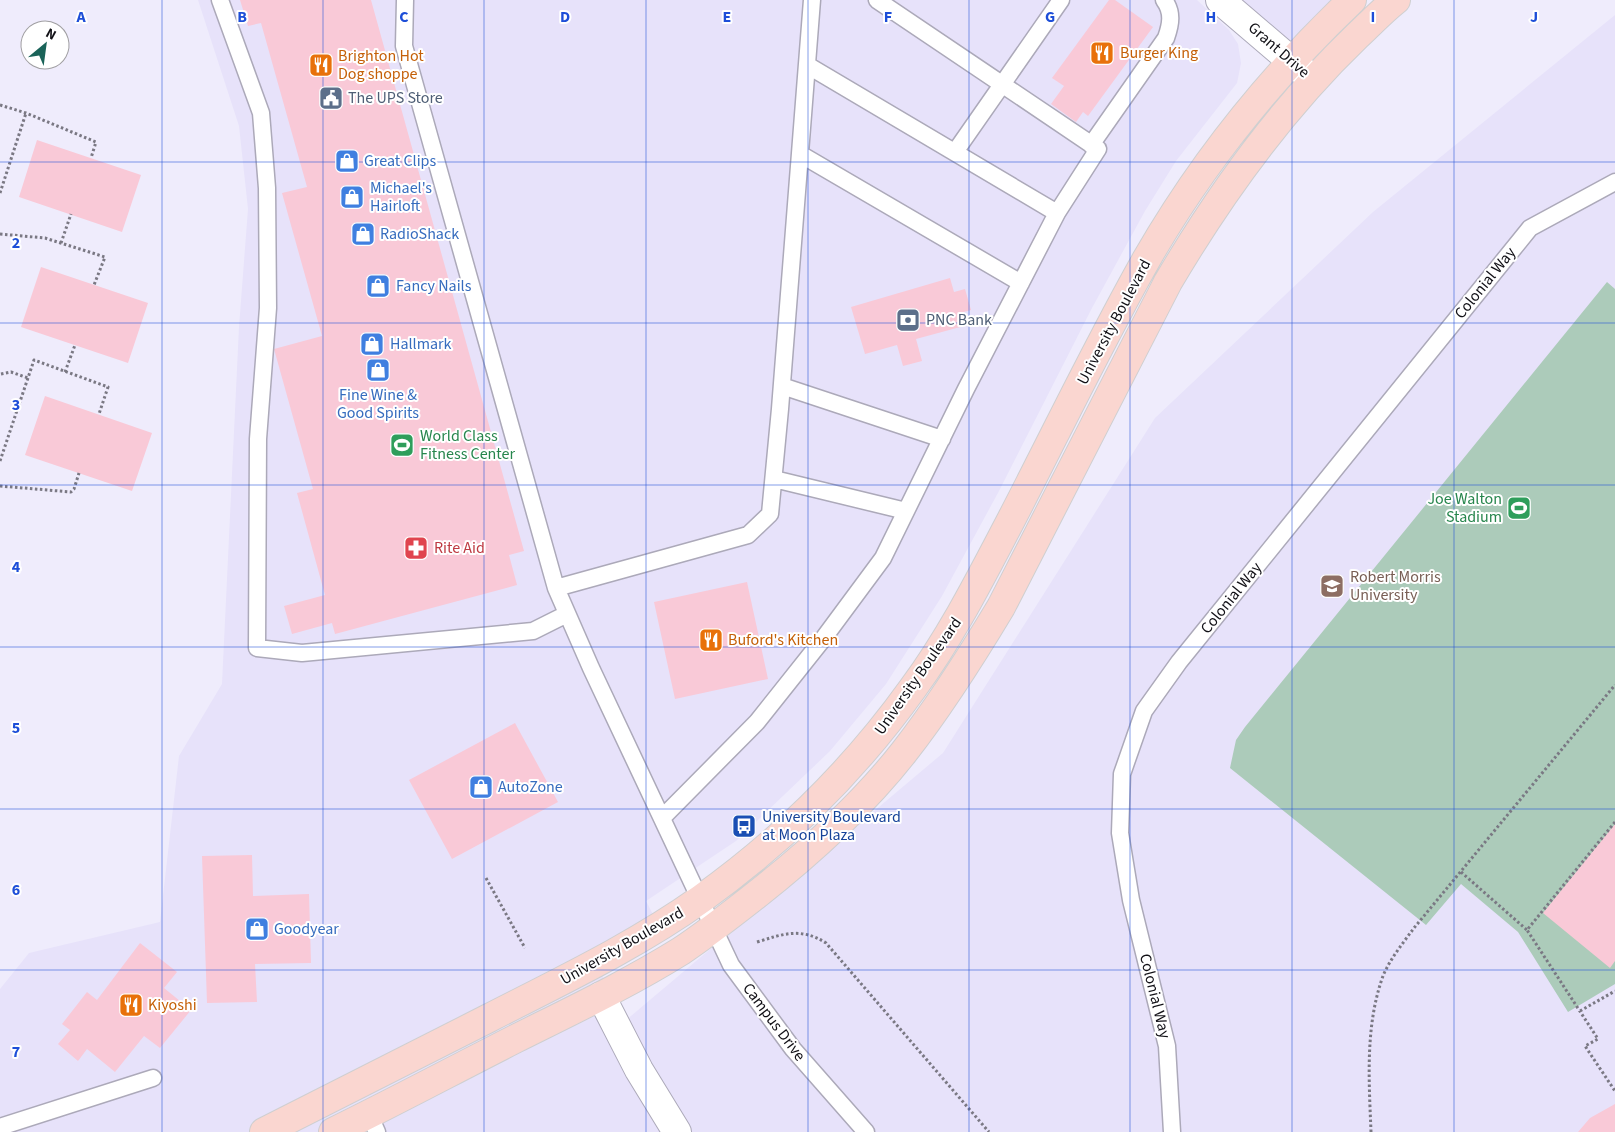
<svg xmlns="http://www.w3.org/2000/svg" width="1615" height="1132" font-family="'Source Sans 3',sans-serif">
<rect width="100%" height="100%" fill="#efecfc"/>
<path fill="#e7e2fa" d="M198,0h999l32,30 9,14 3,19 -4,20 -61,78 -31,50 -53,97 -93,183 -57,105 -56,88 -56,67 -94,90 -90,60 13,25 -63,37 29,58 318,-268 212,-335 218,-206 242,-197v1117h-1615v-143l29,-36 131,-31 19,-166 43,-72 17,-357 9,-118 -9,-83z
M1220,0h132l-61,61z"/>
<path fill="#accbba" d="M1607,282l8,7v695l-47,28 -50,-80 -57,-48 -35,41 -196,-157 6,-28 9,-13z"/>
<path fill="#f9c9d7" d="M240,0h131l153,551 -15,4 8,30 -182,49 -3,-11 -40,11 -8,-28 41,-11 -28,-102 16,-4 -39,-140 48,-13 -40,-143 25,-6 -46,-164 -13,3z
M1109,0h6l38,27 -65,89 -5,-4 -7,10 -25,-18 13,-18 -12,-8z
M37,140l104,35 -19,57 -103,-35z
M41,267l107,36 -20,60 -107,-36z
M950,278l4,14 11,-3 6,21 -11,3 4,13 -48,13 6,22 -19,5 -6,-21 -32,9 -14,-47z
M45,396l107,37 -20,58 -107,-36z
M747,582l21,97 -93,20 -21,-97z
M515,723l43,79 -106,57 -43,-79z
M1615,824v137l-5,7 -67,-55z
M252,855l1,41 56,-2 2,69 -56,1 2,38 -50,1 -5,-147z
M140,943l37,29 -13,16 27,22 -31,38 -16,-12 -29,36 -28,-23 -9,12 -20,-17 12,-14 -8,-6 25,-32 10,8z
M1615,1104v28h-37l12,-14z"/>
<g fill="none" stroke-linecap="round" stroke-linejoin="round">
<g stroke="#aca9b9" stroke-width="19">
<path id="lane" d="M220,0l41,113 6,75 1,120 -10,131 -1,209 45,5 231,-22 34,-17
M405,0l-1,46 152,542 35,80 140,297 62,84 73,83
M877,0l221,149 -41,64
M1091,145l75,-107c5,-14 7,-26 -2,-38
M955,152l106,-152
M800,154l221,129
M782,386l160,53
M774,479l132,32
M556,588l192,-53 22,-21 10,-105 32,-409
M662,818l95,-96 66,-83 60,-81 83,-169 91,-176 -250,-148
M369,1114l8,18
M0,1127l153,-49
M1172,1132l-5,-86 -36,-146 -11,-67 2,-59 22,-63 35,-49 351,-434 85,-46"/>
</g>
<g stroke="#aca9b9" stroke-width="30">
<path id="street" d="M1220,0l90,77
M601,996l38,74 38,62"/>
</g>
<g stroke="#cfcfd0" stroke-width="30">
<path id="primary" d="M264,1132c75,-38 150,-76 225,-114 72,-37 146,-72 212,-119 81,-58 154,-130 212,-211 39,-53 68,-111 98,-168 45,-87 87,-175 135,-260 55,-96 126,-184 206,-260
M333,1132c61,-30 121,-62 182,-93 56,-28 113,-55 166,-88 24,-16 47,-34 70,-52 55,-43 110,-92 153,-147 36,-46 67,-95 97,-145l167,-325c53,-90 114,-174 189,-246 13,-12 25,-25 39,-36"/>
</g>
<path stroke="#7a7883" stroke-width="3" stroke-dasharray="2.5 2.5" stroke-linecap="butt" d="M0,105l26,8 70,29 -5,16
M0,193l26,-80
M0,234l45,4 60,19 -11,28
M61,243l10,-29
M65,372l10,-27
M1,374l10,-2 17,6
M0,461l34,-101 74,27 -9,27
M0,486l71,6 3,-3 5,-16
M1615,822l-88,108 71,109 -13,7 30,45
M1461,872l66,58
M486,878l39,70
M757,942c26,-8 44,-15 69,1l163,189
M1580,1011l35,-20
M1371,1132c-2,-52 -6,-106 12,-156 7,-17 20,-33 31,-48l201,-243"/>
<use href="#lane" stroke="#fff" stroke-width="16"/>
<use href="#street" stroke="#fff" stroke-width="28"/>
<use href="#primary" stroke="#fad6d0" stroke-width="28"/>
</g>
<path fill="none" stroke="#1d4ed8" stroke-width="1" stroke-opacity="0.55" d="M162,0v1132M323,0v1132M484,0v1132M646,0v1132M808,0v1132M969,0v1132M1130,0v1132M1292,0v1132M1454,0v1132M0,162h1615M0,323h1615M0,485h1615M0,647h1615M0,809h1615M0,970h1615"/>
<defs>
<g id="restaurant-square" transform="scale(1.25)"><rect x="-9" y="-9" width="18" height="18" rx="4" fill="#e8710a" stroke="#fff"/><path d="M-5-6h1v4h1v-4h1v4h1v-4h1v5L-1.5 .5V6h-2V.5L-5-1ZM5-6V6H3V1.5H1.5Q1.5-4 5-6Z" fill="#fff"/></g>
<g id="civic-square" transform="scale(1.25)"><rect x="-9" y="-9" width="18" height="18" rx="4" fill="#5c6f8a" stroke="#fff"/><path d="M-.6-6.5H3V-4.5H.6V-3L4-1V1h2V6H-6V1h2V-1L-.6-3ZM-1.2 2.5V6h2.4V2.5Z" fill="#fff"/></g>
<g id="shop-square" transform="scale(1.25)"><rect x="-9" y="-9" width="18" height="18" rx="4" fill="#3f7fe0" stroke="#fff"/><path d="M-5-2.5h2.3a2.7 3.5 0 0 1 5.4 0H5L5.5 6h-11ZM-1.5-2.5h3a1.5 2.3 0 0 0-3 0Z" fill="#fff"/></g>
<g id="bank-square" transform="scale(1.25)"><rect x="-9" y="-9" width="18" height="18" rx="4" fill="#5c6f8a" stroke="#fff"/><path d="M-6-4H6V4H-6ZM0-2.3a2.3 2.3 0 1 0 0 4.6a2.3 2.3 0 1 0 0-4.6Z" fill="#fff"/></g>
<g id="stadium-square" transform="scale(1.25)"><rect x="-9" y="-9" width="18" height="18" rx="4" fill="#2e9e5b" stroke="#fff"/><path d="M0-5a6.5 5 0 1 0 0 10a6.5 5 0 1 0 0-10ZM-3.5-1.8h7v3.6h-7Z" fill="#fff"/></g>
<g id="pharmacy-square" transform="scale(1.25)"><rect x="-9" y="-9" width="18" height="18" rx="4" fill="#e0444e" stroke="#fff"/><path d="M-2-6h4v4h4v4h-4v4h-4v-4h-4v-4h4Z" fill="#fff"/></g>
<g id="university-square" transform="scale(1.25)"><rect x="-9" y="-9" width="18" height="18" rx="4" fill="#8d6e63" stroke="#fff"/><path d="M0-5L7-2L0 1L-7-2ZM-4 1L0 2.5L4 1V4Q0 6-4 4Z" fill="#fff"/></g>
<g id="bus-square" transform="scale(1.25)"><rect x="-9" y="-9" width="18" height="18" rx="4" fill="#1a4fb4" stroke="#fff"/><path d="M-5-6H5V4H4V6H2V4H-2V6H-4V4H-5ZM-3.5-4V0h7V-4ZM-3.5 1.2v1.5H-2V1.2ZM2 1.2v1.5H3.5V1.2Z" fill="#fff"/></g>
</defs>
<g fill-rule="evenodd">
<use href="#restaurant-square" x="1102" y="53"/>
<use href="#restaurant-square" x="321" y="65"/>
<use href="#civic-square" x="331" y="98"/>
<use href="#shop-square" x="347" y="161"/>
<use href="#shop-square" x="352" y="197"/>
<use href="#shop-square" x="363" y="234"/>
<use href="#shop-square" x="378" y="286"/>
<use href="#bank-square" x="908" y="320"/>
<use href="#shop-square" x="372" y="344"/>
<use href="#shop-square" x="378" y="370"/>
<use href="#stadium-square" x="402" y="445"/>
<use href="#stadium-square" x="1519" y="508"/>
<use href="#pharmacy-square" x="416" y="548"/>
<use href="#university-square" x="1332" y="586"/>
<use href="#restaurant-square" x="711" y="640"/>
<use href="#shop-square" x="481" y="787"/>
<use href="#bus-square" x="744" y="826"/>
<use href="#shop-square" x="257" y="929"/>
<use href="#restaurant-square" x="131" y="1005"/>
</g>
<g text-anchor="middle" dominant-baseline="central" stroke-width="4" stroke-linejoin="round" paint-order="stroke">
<g font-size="16" fill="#111016" stroke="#fff">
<text transform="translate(1279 50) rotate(41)">Grant Drive</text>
<text transform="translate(1485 283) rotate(-51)">Colonial Way</text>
<text transform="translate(1114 322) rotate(-62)">University Boulevard</text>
<text transform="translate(1231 598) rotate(-51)">Colonial Way</text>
<text transform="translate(918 676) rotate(-55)">University Boulevard</text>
<text transform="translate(622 946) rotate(-30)">University Boulevard</text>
<text transform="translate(1155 996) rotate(76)">Colonial Way</text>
<text transform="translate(774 1022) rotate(53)">Campus Drive</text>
</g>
<g font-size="16" fill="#c56008" stroke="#fff" text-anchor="start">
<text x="1120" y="53">Burger King</text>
<text x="338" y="56">Brighton Hot<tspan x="338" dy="18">Dog shoppe</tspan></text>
<text x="728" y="640">Buford's Kitchen</text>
<text x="148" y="1005">Kiyoshi</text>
</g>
<g font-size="16" fill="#4e5e75" stroke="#fff" text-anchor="start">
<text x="348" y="98">The UPS Store</text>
<text x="926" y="320">PNC Bank</text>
</g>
<g font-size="16" fill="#366cbe" stroke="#fff" text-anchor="start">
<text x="364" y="161">Great Clips</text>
<text x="370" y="188">Michael's<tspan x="370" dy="18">Hairloft</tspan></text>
<text x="380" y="234">RadioShack</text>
<text x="396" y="286">Fancy Nails</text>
<text x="390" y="344">Hallmark</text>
<text x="378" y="395" text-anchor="middle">Fine Wine &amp;<tspan x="378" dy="18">Good Spirits</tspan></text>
<text x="498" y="787">AutoZone</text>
<text x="274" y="929">Goodyear</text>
</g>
<g font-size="16" fill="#27864d" stroke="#fff" text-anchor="start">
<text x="420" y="436">World Class<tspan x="420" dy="18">Fitness Center</tspan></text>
<text x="1502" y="499" text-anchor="end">Joe Walton<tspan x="1502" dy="18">Stadium</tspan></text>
</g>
<g font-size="16" fill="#be3a42" stroke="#fff" text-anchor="start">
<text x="434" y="548">Rite Aid</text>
</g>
<g font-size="16" fill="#785e54" stroke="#fff" text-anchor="start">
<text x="1350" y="577">Robert Morris<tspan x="1350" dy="18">University</tspan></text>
</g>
<g font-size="16" fill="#164399" stroke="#fff" text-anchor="start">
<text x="762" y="817">University Boulevard<tspan x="762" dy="18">at Moon Plaza</tspan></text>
</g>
</g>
<g font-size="16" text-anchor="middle" font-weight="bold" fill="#1d4ed8" stroke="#fff" stroke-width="4" stroke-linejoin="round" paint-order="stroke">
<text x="81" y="22">A</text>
<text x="242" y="22">B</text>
<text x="404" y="22">C</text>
<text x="565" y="22">D</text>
<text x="727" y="22">E</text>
<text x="888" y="22">F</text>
<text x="1050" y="22">G</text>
<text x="1211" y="22">H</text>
<text x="1373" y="22">I</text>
<text x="1534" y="22">J</text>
<text x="16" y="248">2</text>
<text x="16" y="410">3</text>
<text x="16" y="572">4</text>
<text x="16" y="733">5</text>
<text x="16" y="895">6</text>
<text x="16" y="1057">7</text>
</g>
<g transform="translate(45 45) rotate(29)"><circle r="24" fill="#ffffff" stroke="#a09fa2"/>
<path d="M0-4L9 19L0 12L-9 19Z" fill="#1a6359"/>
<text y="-8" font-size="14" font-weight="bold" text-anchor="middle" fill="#111016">N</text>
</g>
</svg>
